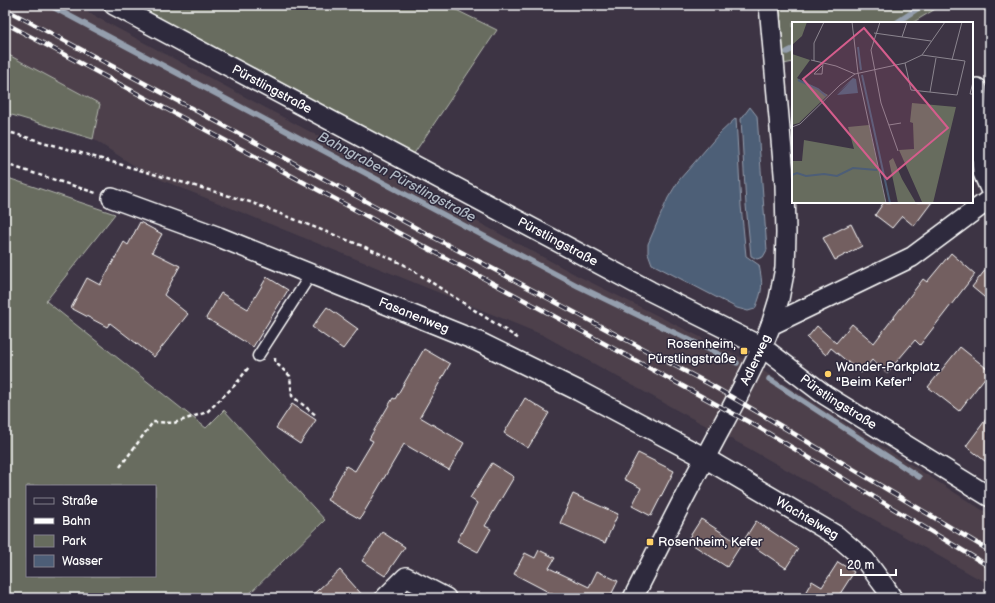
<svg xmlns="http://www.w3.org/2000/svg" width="995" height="603" font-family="'Balsamiq Sans',sans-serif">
<rect width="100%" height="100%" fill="#3d3444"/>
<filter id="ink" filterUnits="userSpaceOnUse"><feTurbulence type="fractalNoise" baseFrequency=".025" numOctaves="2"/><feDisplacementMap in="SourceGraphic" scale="8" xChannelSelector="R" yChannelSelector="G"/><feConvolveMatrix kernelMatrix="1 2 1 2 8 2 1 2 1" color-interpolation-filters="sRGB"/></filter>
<g filter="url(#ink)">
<path fill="#4d414c" d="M5,5h69l506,272 166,83 244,155v70l-242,-137 -66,-35 -139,-78 -396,-161 -54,-35 7,-35 -95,-51z"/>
<path fill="#676c5e" stroke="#b3b6ae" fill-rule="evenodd" d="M114,5h332l51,25 -88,131z
M780,5h162l-30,18h-119v39l-9,2z
M5,53l95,51 -7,35 -88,-26z
M5,177l110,37 -69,87 160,127 18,-18 101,110 -80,78h-240zM27,486h128v90h-128z"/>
<path fill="#4d5e77" stroke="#949ead" d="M750,107l7,9 10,134 -4,7 -6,2 -6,-3 -5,-51 -5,-86z
M736,118l5,88 5,50 13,9c4,20 4,25 -4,44l-7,2 -11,-3 -85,-44 -4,-11v-9l20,-46 11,-18 15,-17 24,-28z"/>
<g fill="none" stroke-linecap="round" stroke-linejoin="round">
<path stroke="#949ead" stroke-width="5.5" d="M49,5l529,281 159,77
M896,23l27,-18
M787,52l6,-3
M769,379l150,98"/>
</g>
<path fill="#735e60" stroke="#fff" d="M884,202h48l-18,24 -12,-10 -10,12 -17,-13z
M140,222l22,12 -10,18 28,14 -16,29 24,19 -34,43 -44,-34 -3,4 -36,-19 16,-30 13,7 24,-43 4,3z
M851,224l11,22 -27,14 -12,-22z
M951,253l24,21 -55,71 -5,-5 -28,33 -15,-13 -11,13 -30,-25 -5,7 -19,-17 10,-12 19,17 16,-19 22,19 49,-64 4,3z
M990,264v38l-18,-15z
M267,277l21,13 -35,57 -47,-29 15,-25 27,16z
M327,307l31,22 -15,20 -31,-22z
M960,347l30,24 -31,40 -31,-24z
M424,349l26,15 -30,53 44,26 -15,27 -45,-26 -44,75 -33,-19 19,-34 9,5 18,-30 -4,-2 24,-41 2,1z
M525,398l24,15 -21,35 -24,-15z
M292,404l24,16 -16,24 -24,-16z
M990,414v51l-24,-19z
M638,453l36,18 -23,45 -19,-10 9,-18 -17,-9z
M492,463l22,14 -29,49 6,3 -13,23 -21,-11 20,-38 -7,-5z
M573,494l45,20 -13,29 -45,-20z
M701,519l40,26 -14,22 -40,-26z
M756,521l42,28 -12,19 -42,-28z
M382,532l23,15 -20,29 -23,-15z
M539,550l16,8 -6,10 40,19 8,-16 21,10 -8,16 1,1h-51l-46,-24 11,-21 10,5z
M838,562l16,10 -16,25 1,1h-37l10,-17 10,6z
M340,570l25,28h-56z"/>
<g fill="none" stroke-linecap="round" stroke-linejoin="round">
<g stroke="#fff" stroke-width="13">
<path id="lane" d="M258,356l53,-82"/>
</g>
<g stroke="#fff" stroke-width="22">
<g id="street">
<path id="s1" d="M114,5l536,286 112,56 63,48 165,102"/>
<path d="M769,5l16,180 1,48 -1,35 -6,31 -8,26"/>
<path d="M972,93l5,-5 6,85 7,16"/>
<path id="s2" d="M112,198l107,39 258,104 102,50 126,67 132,78 28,24 20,27 7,11"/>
<path d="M385,598l21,-21 40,21"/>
<path id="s3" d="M633,598c24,-47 47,-94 72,-140 23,-44 48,-87 66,-133l141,-68 78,-58"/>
</g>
</g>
<path stroke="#fff" stroke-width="2.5" stroke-dasharray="4 3" stroke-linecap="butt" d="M5,131l245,71 115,45 38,17 116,75
M5,164l91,29
M275,358v4l15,14 2,20 25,20
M120,467l33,-45 21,1 33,-11 29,-28 13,-17"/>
<use href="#lane" stroke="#2f2a3d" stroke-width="10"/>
<use href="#street" stroke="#2f2a3d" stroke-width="19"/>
<g stroke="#fff" stroke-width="4.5">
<path id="rail" d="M5,9l706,376 55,32 224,134
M5,23l510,272 243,132 232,140"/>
</g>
<use href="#rail" stroke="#2f2a3d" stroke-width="3" stroke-dasharray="9" stroke-linecap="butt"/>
</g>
</g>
<g fill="#ffd166" stroke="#2f2a3d" stroke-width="1.5">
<rect x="740" y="347" width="8" height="8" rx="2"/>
<circle cx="828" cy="374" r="4"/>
<rect x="646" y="538" width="8" height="8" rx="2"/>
</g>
<g text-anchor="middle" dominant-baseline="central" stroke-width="3" stroke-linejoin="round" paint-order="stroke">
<g font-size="13" fill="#fff" stroke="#2f2a3d">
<text stroke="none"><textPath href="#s1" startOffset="179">Pürstlingstraße</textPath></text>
<text stroke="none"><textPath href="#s1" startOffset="503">Pürstlingstraße</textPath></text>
<text stroke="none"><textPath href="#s2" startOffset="324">Fasanenweg</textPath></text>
<text stroke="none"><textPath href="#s3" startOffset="268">Adlerweg</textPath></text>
<text stroke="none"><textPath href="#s1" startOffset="827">Pürstlingstraße</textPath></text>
<text stroke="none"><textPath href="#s2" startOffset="767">Wachtelweg</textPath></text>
</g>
<g font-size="13" fill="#fff" stroke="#2f2a3d" text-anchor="start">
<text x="736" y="344" text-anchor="end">Rosenheim,<tspan x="736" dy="15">Pürstlingstraße</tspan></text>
<text x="836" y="367">Wander-Parkplatz<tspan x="836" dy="15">"Beim Kefer"</tspan></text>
<text x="658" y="542">Rosenheim, Kefer</text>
</g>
<g font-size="14" font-style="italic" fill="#afb7c2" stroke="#2f2a3d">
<text transform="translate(397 177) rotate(28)">Bahngraben Pürstlingstraße</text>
</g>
</g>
<g transform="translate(792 22)">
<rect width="181" height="181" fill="#3d3444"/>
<path d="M0,0h15l-5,14 -10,9zM0,32l18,6 -13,18 31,17 -29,28 -7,2zM120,81l44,4 -23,96 -11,-1 -23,-52 15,-1 -1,-26 -3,-1zM77,103l17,78h-94v-42h10l2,-21 50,9 -6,-22zM101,136l9,21 14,24h-18l-9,-42z" fill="#676c5e"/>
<path d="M61,56l3,1 2,14 -21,2 13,-13 -15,13z" fill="#4d5e77"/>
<path fill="none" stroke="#4d5e77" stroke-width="2" d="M66,25l3,23M70,53l28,128M6,58l20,9 8,7M0,153l5,-2 9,3 18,-2 13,2 16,-8 24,2"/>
<path fill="none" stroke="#8b858f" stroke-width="1" d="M60,0l6,51 28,130M88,0l-9,28 10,53 17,48M82,11l57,8M110,15l5,-15M19,38l25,6 19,8 50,-11 17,-8 23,-33M160,38l10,-38M22,39v-18l10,-21M113,41l6,27 46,5 8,-34 -43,-6M30,44l-8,8h8l1,-11M181,60l-3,12h3M138,70l6,-34M97,103l12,-2M0,105l8,-3 40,-39 15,-11"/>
<path fill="#d45d8c" fill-opacity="0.15" stroke="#d45d8c" stroke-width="2" d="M72,6l84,100 -61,51 -84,-100z"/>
<rect width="181" height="181" fill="none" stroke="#fff" stroke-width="2"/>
</g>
<rect width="995" height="603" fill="none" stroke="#2f2a3d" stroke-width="20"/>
<rect x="10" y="10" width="975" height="583" fill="none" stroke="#fff" stroke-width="1.5" filter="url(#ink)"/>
<rect x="26" y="485" width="130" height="92" fill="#2f2a3d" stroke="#827f8b"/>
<rect x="34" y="498" width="20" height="6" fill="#2f2a3d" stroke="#827f8b"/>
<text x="62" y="505" font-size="12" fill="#ffffff">Straße</text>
<rect x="34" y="518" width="20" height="6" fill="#ffffff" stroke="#827f8b"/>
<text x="62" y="525" font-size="12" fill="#ffffff">Bahn</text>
<rect x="34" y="535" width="20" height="12" fill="#676c5e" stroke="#827f8b"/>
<text x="62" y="545" font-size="12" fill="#ffffff">Park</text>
<rect x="34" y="555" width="20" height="12" fill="#4d5e77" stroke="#827f8b"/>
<text x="62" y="565" font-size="12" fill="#ffffff">Wasser</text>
<path d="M841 569v6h55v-6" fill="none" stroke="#ffffff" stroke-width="2"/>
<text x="847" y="569" font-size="12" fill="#ffffff" stroke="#2f2a3d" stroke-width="3" paint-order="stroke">20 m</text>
</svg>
